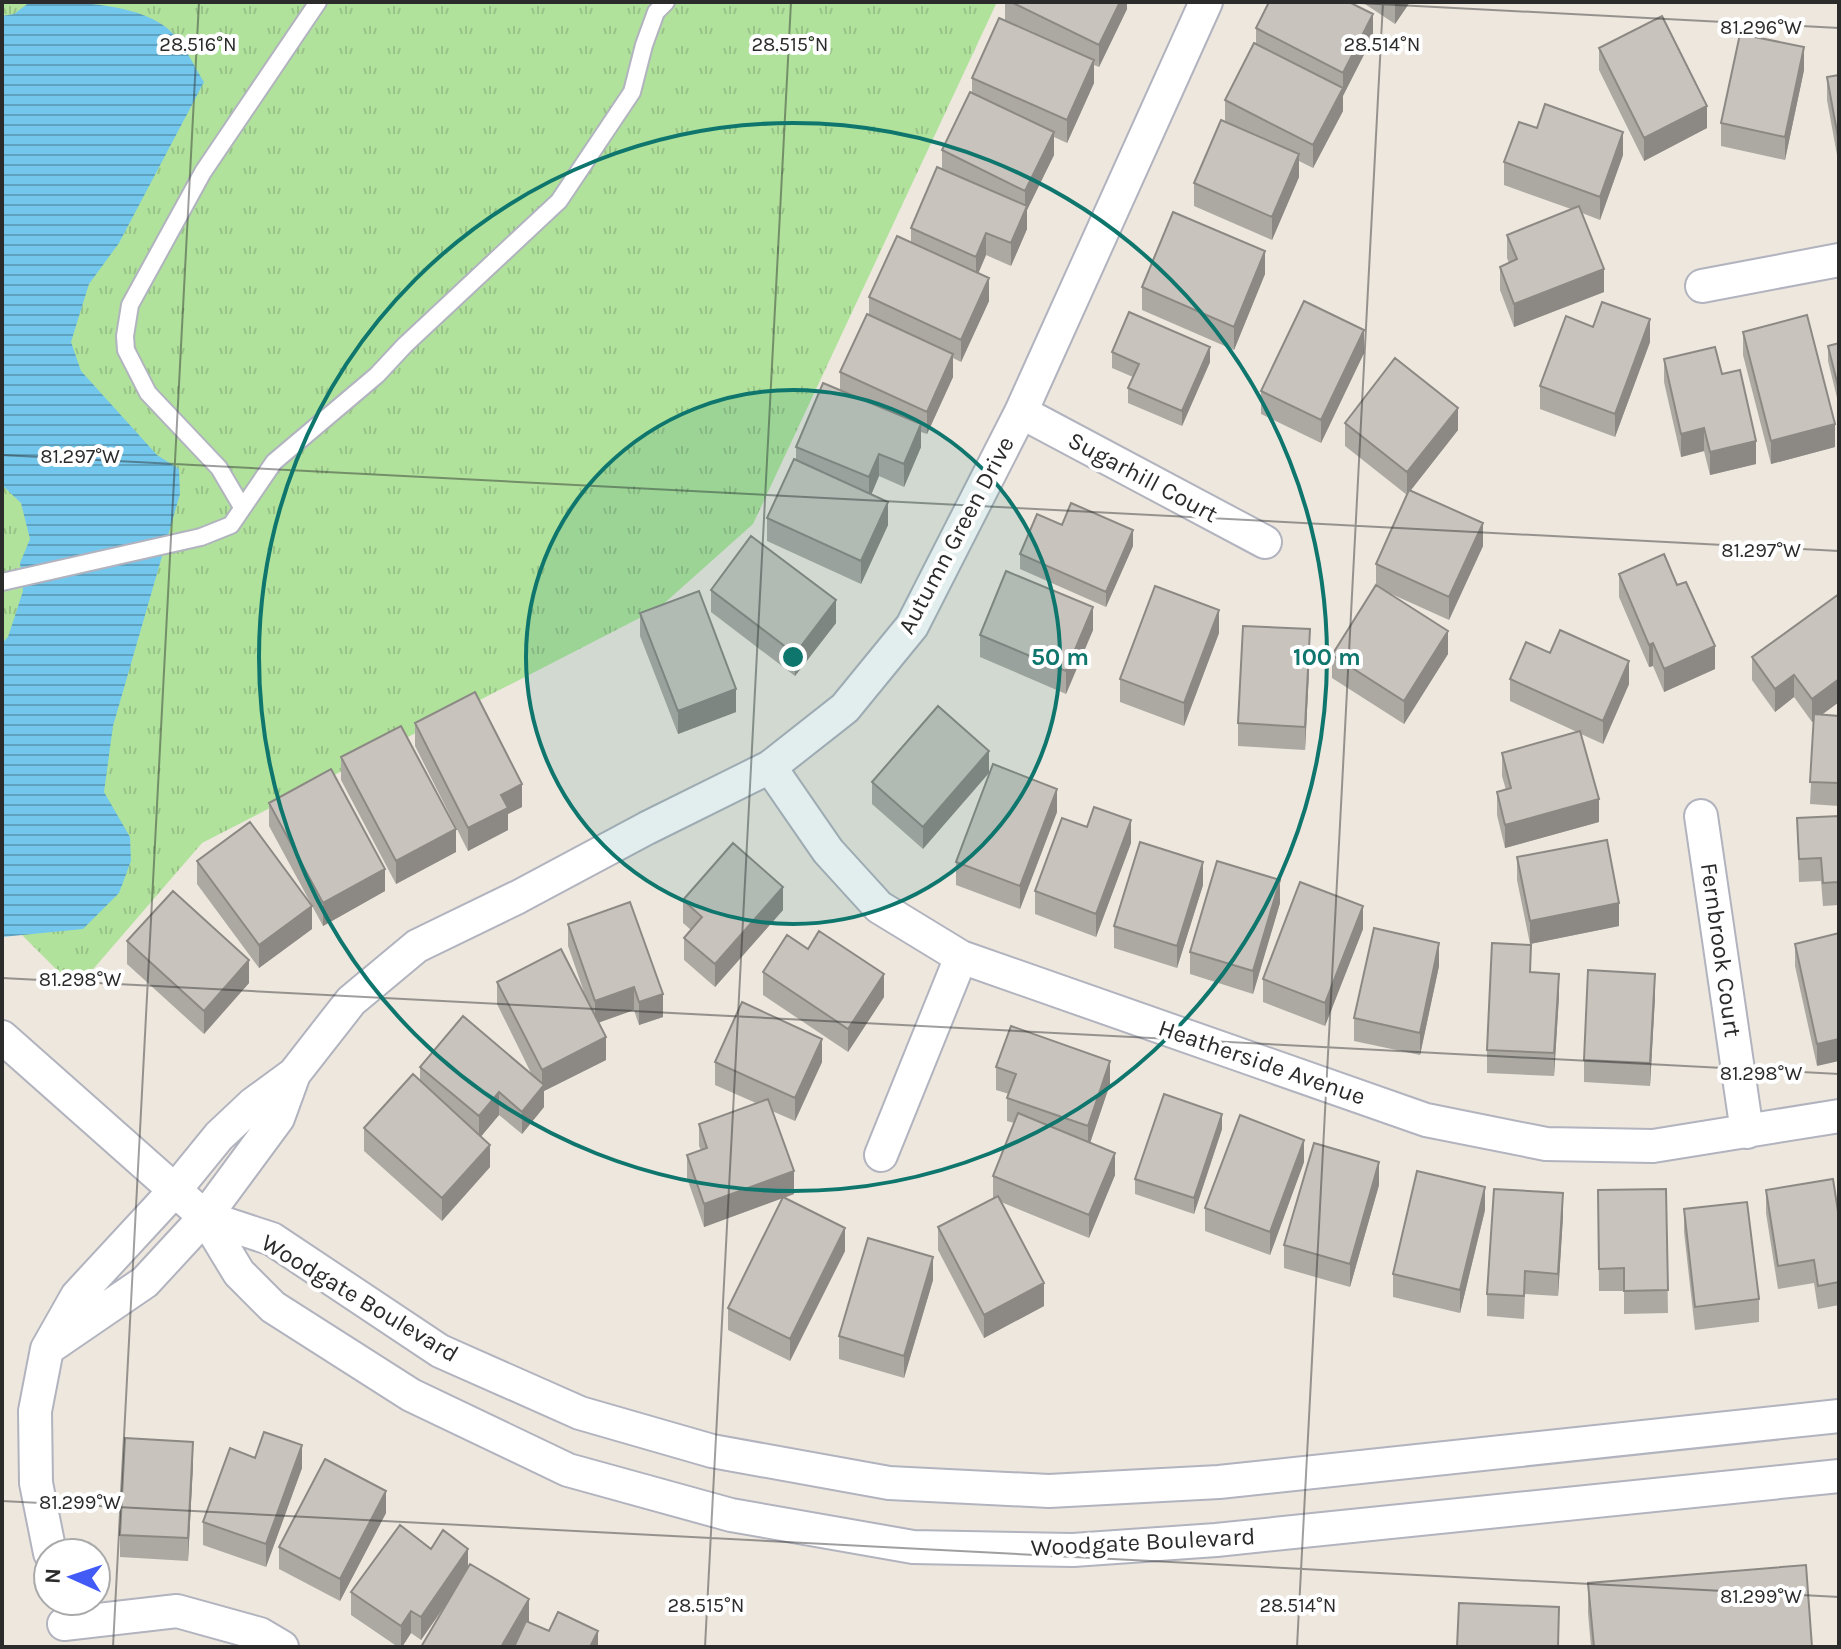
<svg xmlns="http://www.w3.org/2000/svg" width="1841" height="1649" font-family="Karla,sans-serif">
<defs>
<pattern id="grass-tufts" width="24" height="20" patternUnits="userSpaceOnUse" patternTransform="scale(2)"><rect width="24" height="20" fill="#b0e29c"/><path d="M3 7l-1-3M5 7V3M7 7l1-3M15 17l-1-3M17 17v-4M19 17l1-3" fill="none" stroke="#98c287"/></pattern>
<pattern id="water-rules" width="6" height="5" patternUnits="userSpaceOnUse" patternTransform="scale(2)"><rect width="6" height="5" fill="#73c7ec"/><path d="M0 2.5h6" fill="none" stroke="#5fa2bf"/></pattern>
</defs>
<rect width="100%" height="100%" fill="#ede7de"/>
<path fill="url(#grass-tufts)" d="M2,2h995l-244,522 -94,84 -457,235 -126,146 -74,-74z"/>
<path fill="url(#water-rules)" d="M30,2c43,0 119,-1 148,37 10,13 17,29 26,43l-85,161 -30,41 -18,58 10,29 76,84 22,14 1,25 -67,232 -9,66 26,45 1,24 -12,32 -36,36 -81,8v-294l6,-6 15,-46 -3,-28 10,-24 -9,-36 -19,-18v-469l12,-2z"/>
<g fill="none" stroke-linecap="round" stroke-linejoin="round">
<g stroke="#b1b3be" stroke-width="20">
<path id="service" d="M242,507l-23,-39 -71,-75 -22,-43 -1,-14 5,-31 73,-133 115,-170
M2,582l199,-45 30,-12 43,-63 103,-87 28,-30 154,-144 73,-109 12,-47 12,-33 10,-10"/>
</g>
<g stroke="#b1b3be" stroke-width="36">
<path id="minor" d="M1702,286l137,-26
M1021,412l244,130
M770,767l58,84 51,56 82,50 465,163 120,24 107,2 186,-30
M1701,816l46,316
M2,1037l203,180 34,56 34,34 138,88 157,75 163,45 182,32 160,3 143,-10 623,-64
M881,1155l80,-198
M205,1217l67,22 168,112 140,62 132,38 177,32 160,8 170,-9 620,-66
M53,1345l92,-63 60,-65 73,-99 16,-44
M50,1553l-14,-70 -1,-72 12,-62 30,-53 98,-106 44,-54 34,-32 41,-30 57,-73 66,-55 101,-49 129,-69 123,-61 75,-59 67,-82 109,-214 185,-410
M64,1624l113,-13 83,23 22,13"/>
</g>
<use href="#service" stroke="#fff" stroke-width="16"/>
<use href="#minor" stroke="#fff" stroke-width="32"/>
</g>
<path fill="#aca9a3" d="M1005,2h122v7l-28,58 -5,-2v18l-27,60 -13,-6v18l-27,55v19l-16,37 -25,-11 -8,18 11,28 -28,61 -8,-4v19l-26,57 -6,-2v15l-17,40 -25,-11 -8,19 17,30 -27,59 -94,-43v-23l29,-58v-13l44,-56v-19l29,-57v-18l42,-55v-14l31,-59v-19l30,-57v-15l33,-57z
M1362,2h48l-15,22z
M1256,28l117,9 -30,58v16l-30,57 -14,-7v16l-27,63 -78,-34v-23l31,-61v-22l31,-57z
M1599,48l108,80 -63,33 -45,-91z
M1804,70l-19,90 -64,-14v-23z
M1839,75v91l-12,-66v-23z
M1623,155l-23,65 -18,-7 22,79 -90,35 -14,-37v-23l9,-4 -2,-5v-23l64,-26 -67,-24v-23z
M1265,274l-31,76 -92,-40v-23z
M1593,327l57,15 -35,95 -75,-28v-23z
M1743,332l92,115 -64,17 -28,-109z
M1839,343v63l-11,-45v-15z
M1112,352l98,10 -28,64 -54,-23v-15l5,-11 -21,-9z
M1364,353l-43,90 -60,-29v-23z
M1664,359l58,15 34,90 -46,11 -6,-24 -23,6 -17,-75z
M1345,423l113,7 -47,60 72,56 -34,74 -62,-28 61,62 -44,70 -72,-46v-23l44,-70v-21l31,-69 -62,-49z
M1062,525l71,21 -27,61 -86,-38v-15z
M1619,574l96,95 -51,23 -11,-26 -4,1 -30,-70z
M711,590l125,33 -41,53 -84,-64z
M1839,594v108l-18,13 18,1v90l-29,-2 4,-83 -2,1 -18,-25 -19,15 -23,-32v-23z
M640,613l96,99 -58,22 -38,-98z
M1093,630l-27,64 -86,-37v-22z
M1219,633l-35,93 -64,-24v-23z
M1310,652l-5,98 -67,-4v-23z
M1550,653l79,31 -26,60 -22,-10 18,88 -94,26 -8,-33v-23l9,-2 -4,-14v-23l75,-21 -67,-31v-22z
M938,706l-15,143 -51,-45v-22z
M415,723l107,84 -14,7v16l-40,21 -53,-105z
M341,757l115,95 -60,32 -55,-104z
M269,803l116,88 -62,35 -54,-100z
M1057,812l-37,97 -64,-24v-23z
M1839,816v89l-16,1 -2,-25 -22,1 -2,-64z
M1131,843l-35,94 -61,-23v-23z
M1517,857l102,69 -89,18 -13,-64z
M197,861l115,68 -53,39 -62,-84z
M1203,885l-26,83 -63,-20v-22z
M683,900l100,10 -68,77 -31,-27v-22l7,-8 -8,-7z
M1280,903l-27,91 -63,-20v-22z
M568,924l95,93 -24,8 -5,-15 -35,12 7,38 -62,31v16l-22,27 -23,-19 -18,21 9,31 -48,54 -78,-70v-23l56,-47v-14l112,8 -35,-71v-22l88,13 -17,-49z
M1363,929l-38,97 -62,-24v-23z
M1839,933l-22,133 -22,-100v-22z
M127,941l122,42 -45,51 -77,-70z
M808,949l76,48 -36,55 -85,-57v-23z
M1439,966l-19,89 -66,-14v-23z
M1531,972l28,24 -5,80 -67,-3v-23z
M1655,997l-5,89 -66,-4v-22z
M715,1062h107l-27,59 -23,-10 22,83 -10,4 61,53 -55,110 -62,-31v-22l54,-110 -78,29 -17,-49v-23l14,-5 -2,-4v-22l57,-21 -41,-18z
M996,1067l114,17 -20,59 25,32 -26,63 -88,-36 43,104 -60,32 -46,-88v-23l55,-29v-22l21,-53 -7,-2v-23l2,-4 -13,-4z
M1222,1129l-28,85 -59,-20v-15z
M1304,1162l-34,93 -65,-24v-23z
M1379,1185l-29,102 -66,-19v-23z
M1666,1189l2,124 -44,1v-23h-25l-1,-101z
M1766,1190l73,28v87l-21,4 -4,-26 -36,6 -12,-76z
M1684,1209l75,90v23l-64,8 -11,-98z
M1485,1210l-25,103 -67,-16v-23z
M1563,1216l-5,80 -33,-2 -1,25 -37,-3v-22z
M933,1280l-29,98 -65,-19v-23z
M255,1458l47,10 -36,99 -63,-22v-23z
M193,1465l-5,96 -68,-4v-22z
M386,1513l-46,88 -61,-32v-22z
M431,1549l37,17 61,56 20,9 49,16 -151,-44 -26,37 -10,-7 -9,14h-4l-47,-32v-23z
M1588,1583l224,64h-221l-3,-34z"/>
<path fill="#8c8984" d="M1120,2h7v7l-28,58v-22z
M1395,2h15l-15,22z
M1373,14v23l-30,59v-23z
M1804,47v23l-19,90v-23z
M1094,60v23l-27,60v-23z
M1343,88v23l-30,57v-23z
M1707,106v22l-63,33v-23z
M1054,132v23l-27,55v19l-16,37v-23l14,-33v-19z
M1623,132v23l-23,65v-23z
M1299,154v23l-27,63v-23z
M986,233v22l-10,24v-22z
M1265,251v23l-31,76v-23z
M1604,269v23l-90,35v-23z
M989,278v23l-28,61v-22z
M1650,319v23l-35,95v-23z
M1364,330v23l-43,90v-23z
M1210,347v15l-28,64v-15z
M953,354v23l-26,57v-22z
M1458,408v22l-51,65v-23z
M921,424v23l-17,40v-23z
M1835,424v23l-64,17v-23z
M1704,428v23l-23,6v-23z
M1756,441v23l-46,11v-23z
M879,454v22l-10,24v-23z
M888,502v23l-27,59v-23z
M1483,523v23l-34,74v-23z
M1133,530v16l-27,61v-15z
M836,600v23l-41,53v-22z
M1093,607v23l-27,64v-23z
M1219,610v23l-35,93v-23z
M1310,629v23l-5,98v-23z
M1448,631v23l-44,70v-23z
M1653,643v23l-4,1v-22z
M1715,646v23l-51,23v-23z
M1629,661v23l-26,60v-23z
M1794,675v22l-19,15v-23z
M1839,679v23l-27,20v-23z
M736,689v23l-58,22v-23z
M989,751v22l-66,76v-22z
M522,784v23l-14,7v16l-40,21v-23l33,-33z
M1057,789v23l-37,97v-23z
M1599,799v23l-94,26v-23z
M1131,820v23l-35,94v-23z
M456,829v23l-60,32v-23z
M1203,862v23l-26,83v-22z
M385,869v22l-62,35v-23z
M1280,880v23l-27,91v-23z
M783,887v23l-68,77v-23z
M1619,903v23l-89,18v-23z
M312,906v23l-53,39v-23z
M1363,906v23l-38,97v-23z
M1439,943v23l-19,89v-22z
M249,960v23l-45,51v-23z
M884,974v23l-36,55v-23z
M1559,974v22l-5,80v-23z
M1655,974v23l-5,89v-23z
M634,987v23l-39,14v-23z
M663,994v23l-24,8v-23z
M606,1037v23l-62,31v16l-22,27v-22l20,-24v-18z
M822,1039v23l-27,59v-23z
M1839,1039v22l-22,5v-22z
M1110,1061v23l-22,65v-23z
M499,1092v23l-20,24v-23z
M1222,1114v15l-28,85v-16z
M1304,1140v22l-34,93v-23z
M490,1145v22l-48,54v-23z
M1115,1153v22l-26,63v-23z
M1379,1162v23l-29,102v-23z
M794,1171v23l-90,33v-23z
M1485,1187v23l-25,103v-23z
M1563,1193v23l-5,80v-22z
M845,1228v23l-55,110v-22z
M933,1257v23l-29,98v-22z
M1044,1283v23l-60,32v-23z
M193,1442v23l-5,96v-23z
M302,1445v23l-36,99v-23z
M386,1491v22l-46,88v-22z
M468,1549v23l-47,68v-23z
M529,1599v23l-15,25h-13z
M411,1611v22l-9,14h-1v-21z
M598,1631v16h-8z"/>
<path fill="#c8c4bd" stroke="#8c8984" stroke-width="2" d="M1011,2h109l-21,43z
M1269,2h80l24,12 -30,59 -87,-45z
M1662,16l45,90 -63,32 -45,-90z
M999,18l95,42 -27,60 -95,-42z
M1740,34l64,13 -19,90 -64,-14z
M1254,43l89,45 -30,57 -88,-45z
M1839,75v68l-12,-66z
M970,92l84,40 -29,59 -83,-41z
M1545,104l78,28 -23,65 -96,-35 15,-40 18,6z
M1221,120l78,34 -27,63 -78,-34z
M937,167l90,39 -16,37 -25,-10 -10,24 -65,-29z
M1579,206l25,63 -90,35 -14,-37 17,-8 -10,-24z
M1173,212l92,39 -31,76 -92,-40z
M897,236l92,42 -28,62 -92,-43z
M1304,301l60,29 -43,90 -60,-29z
M1602,302l48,17 -35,95 -75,-28 26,-70 27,11z
M1129,312l81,35 -28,64 -54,-23 11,-24 -27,-12z
M867,314l86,40 -26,58 -87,-40z
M1807,315l28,109 -64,17 -28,-109z
M1839,343v47l-11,-44z
M1715,347l7,27 18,-4 16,71 -46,11 -6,-24 -23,6 -17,-75z
M1395,358l63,50 -51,64 -62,-49z
M823,383l98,41 -17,40 -25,-10 -10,23 -73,-30z
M794,459l94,43 -27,59 -94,-43z
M1409,490l74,33 -34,74 -73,-33z
M1071,503l62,27 -27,62 -86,-38 17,-40 25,11z
M751,536l85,64 -41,54 -84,-64z
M1664,554l13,31 9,-3 29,64 -51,23 -11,-26 -4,2 -30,-71z
M1006,571l87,36 -27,64 -86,-36z
M1376,585l72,46 -44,70 -72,-46z
M1155,586l64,24 -35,93 -64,-24z
M699,591l37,98 -58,22 -38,-98z
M1839,594v85l-27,20 -18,-24 -19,14 -23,-32z
M1243,626l67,3 -5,98 -67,-4z
M1560,630l69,31 -26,60 -93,-42 16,-37 24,11z
M475,692l47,92 -21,11 7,13 -40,20 -53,-105z
M938,706l51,45 -66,76 -51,-45z
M1814,714l25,2v67l-29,-1z
M401,726l55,103 -60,32 -55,-104z
M1580,731l19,68 -94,26 -8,-33 14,-4 -9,-35z
M993,764l64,25 -37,97 -64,-24z
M331,769l54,100 -62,34 -54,-100z
M1094,807l37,13 -35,94 -61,-23 27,-73 25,9z
M1839,816v66l-16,1 -2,-25 -22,1 -2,-41z
M250,822l62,84 -53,39 -62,-84z
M1607,840l12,63 -89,18 -13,-64z
M1140,842l63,20 -26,84 -63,-20z
M733,843l50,44 -68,77 -31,-26 18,-21 -19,-17z
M1217,861l63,19 -27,91 -63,-19z
M1300,882l63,24 -38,97 -62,-24z
M173,891l76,69 -45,51 -77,-70z
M630,902l33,92 -24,8 -5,-15 -39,14 -27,-77z
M1374,928l65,15 -19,90 -66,-15z
M819,931l65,43 -36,55 -85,-57 24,-37 21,14z
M1839,933v106l-22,5 -22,-100z
M1492,943l39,2 -1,27 29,2 -5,79 -67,-3z
M561,949l45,88 -64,33 -45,-88z
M1588,970l67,4 -5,89 -66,-3z
M742,1002l80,37 -27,59 -80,-36z
M463,1016l81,69 -22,27 -23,-20 -20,24 -59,-49z
M1011,1026l99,35 -22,65 -81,-28 9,-24 -20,-7z
M413,1074l77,71 -48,53 -78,-70z
M1164,1094l58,20 -28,84 -59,-19z
M768,1099l26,72 -90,33 -17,-49 20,-7 -8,-24z
M1018,1113l97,40 -26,62 -96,-39z
M1240,1115l64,25 -34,92 -65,-24z
M1314,1143l65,19 -29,102 -66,-19z
M1417,1171l68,16 -25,103 -67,-16z
M1833,1179l6,39v64l-21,4 -4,-26 -36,6 -12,-76z
M1494,1189l69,4 -5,81 -33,-3 -1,25 -37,-2z
M1666,1189l2,101 -44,1v-23l-25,1 -1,-79z
M998,1196l46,87 -60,32 -46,-88z
M783,1197l62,31 -55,111 -62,-31z
M1747,1202l12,97 -64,8 -11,-98z
M868,1238l65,19 -29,99 -65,-20z
M264,1432l38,13 -36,99 -63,-22 27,-74 25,10z
M125,1438l68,4 -5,96 -68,-3z
M325,1459l61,32 -46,88 -61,-32z
M400,1525l31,24 12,-19 25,19 -47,68 -10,-6 -10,15 -50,-34z
M470,1564l59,35 -28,48h-80z
M1806,1565l6,82h-218l-6,-64z
M1459,1603l100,4 -1,40h-101z
M558,1612l40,19 -8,16h-76l12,-26 23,10z"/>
<path fill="none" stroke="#2b2b2b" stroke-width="2" stroke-opacity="0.45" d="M1340,2l499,26M2,455l1837,96M2,978l1837,96M2,1501l1837,96M113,1647l86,-1645M705,1647l86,-1645M1297,1647l86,-1645"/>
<circle cx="793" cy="657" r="267" fill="#0f766e" fill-opacity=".12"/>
<g fill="none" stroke="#0f766e" stroke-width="4">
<circle cx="793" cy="657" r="267"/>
<circle cx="793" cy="657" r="534"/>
</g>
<g text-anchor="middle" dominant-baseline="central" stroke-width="8" stroke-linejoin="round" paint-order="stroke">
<g font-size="24" fill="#2b2b2b" stroke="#fff">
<text transform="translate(1143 477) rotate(28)">Sugarhill Court</text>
<text transform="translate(956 535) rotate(-62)">Autumn Green Drive</text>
<text transform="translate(1721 950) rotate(82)">Fernbrook Court</text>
<text transform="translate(1262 1062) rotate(19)">Heatherside Avenue</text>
<text transform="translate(360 1298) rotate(31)">Woodgate Boulevard</text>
<text transform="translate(1143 1542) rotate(-3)">Woodgate Boulevard</text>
</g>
</g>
<g font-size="20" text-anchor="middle" fill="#2b2b2b" stroke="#fff" stroke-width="8" stroke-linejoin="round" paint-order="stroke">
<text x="1761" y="34">81.296°W</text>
<text x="198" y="51">28.516°N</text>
<text x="790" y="51">28.515°N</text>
<text x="1382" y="51">28.514°N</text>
<text x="80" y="463">81.297°W</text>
<text x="1761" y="557">81.297°W</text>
<text x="80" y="986">81.298°W</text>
<text x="1761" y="1080">81.298°W</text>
<text x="80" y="1509">81.299°W</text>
<text x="1761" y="1603">81.299°W</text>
<text x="706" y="1612">28.515°N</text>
<text x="1298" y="1612">28.514°N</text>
</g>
<circle cx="793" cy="657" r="12" fill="#0f766e" stroke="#fff" stroke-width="4"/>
<g font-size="24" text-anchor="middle" font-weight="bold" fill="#0f766e" stroke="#fff" stroke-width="8" stroke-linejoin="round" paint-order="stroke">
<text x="1060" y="665">50 m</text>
<text x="1327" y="665">100 m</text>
</g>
<rect width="1841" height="1649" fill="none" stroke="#2b2b2b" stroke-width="8"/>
<g transform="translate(72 1577) rotate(273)"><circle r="38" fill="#ffffff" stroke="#aaaaaa" stroke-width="2"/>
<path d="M0-6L14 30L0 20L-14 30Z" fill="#425bf6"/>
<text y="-12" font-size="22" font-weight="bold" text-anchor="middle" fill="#2b2b2b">N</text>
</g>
</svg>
